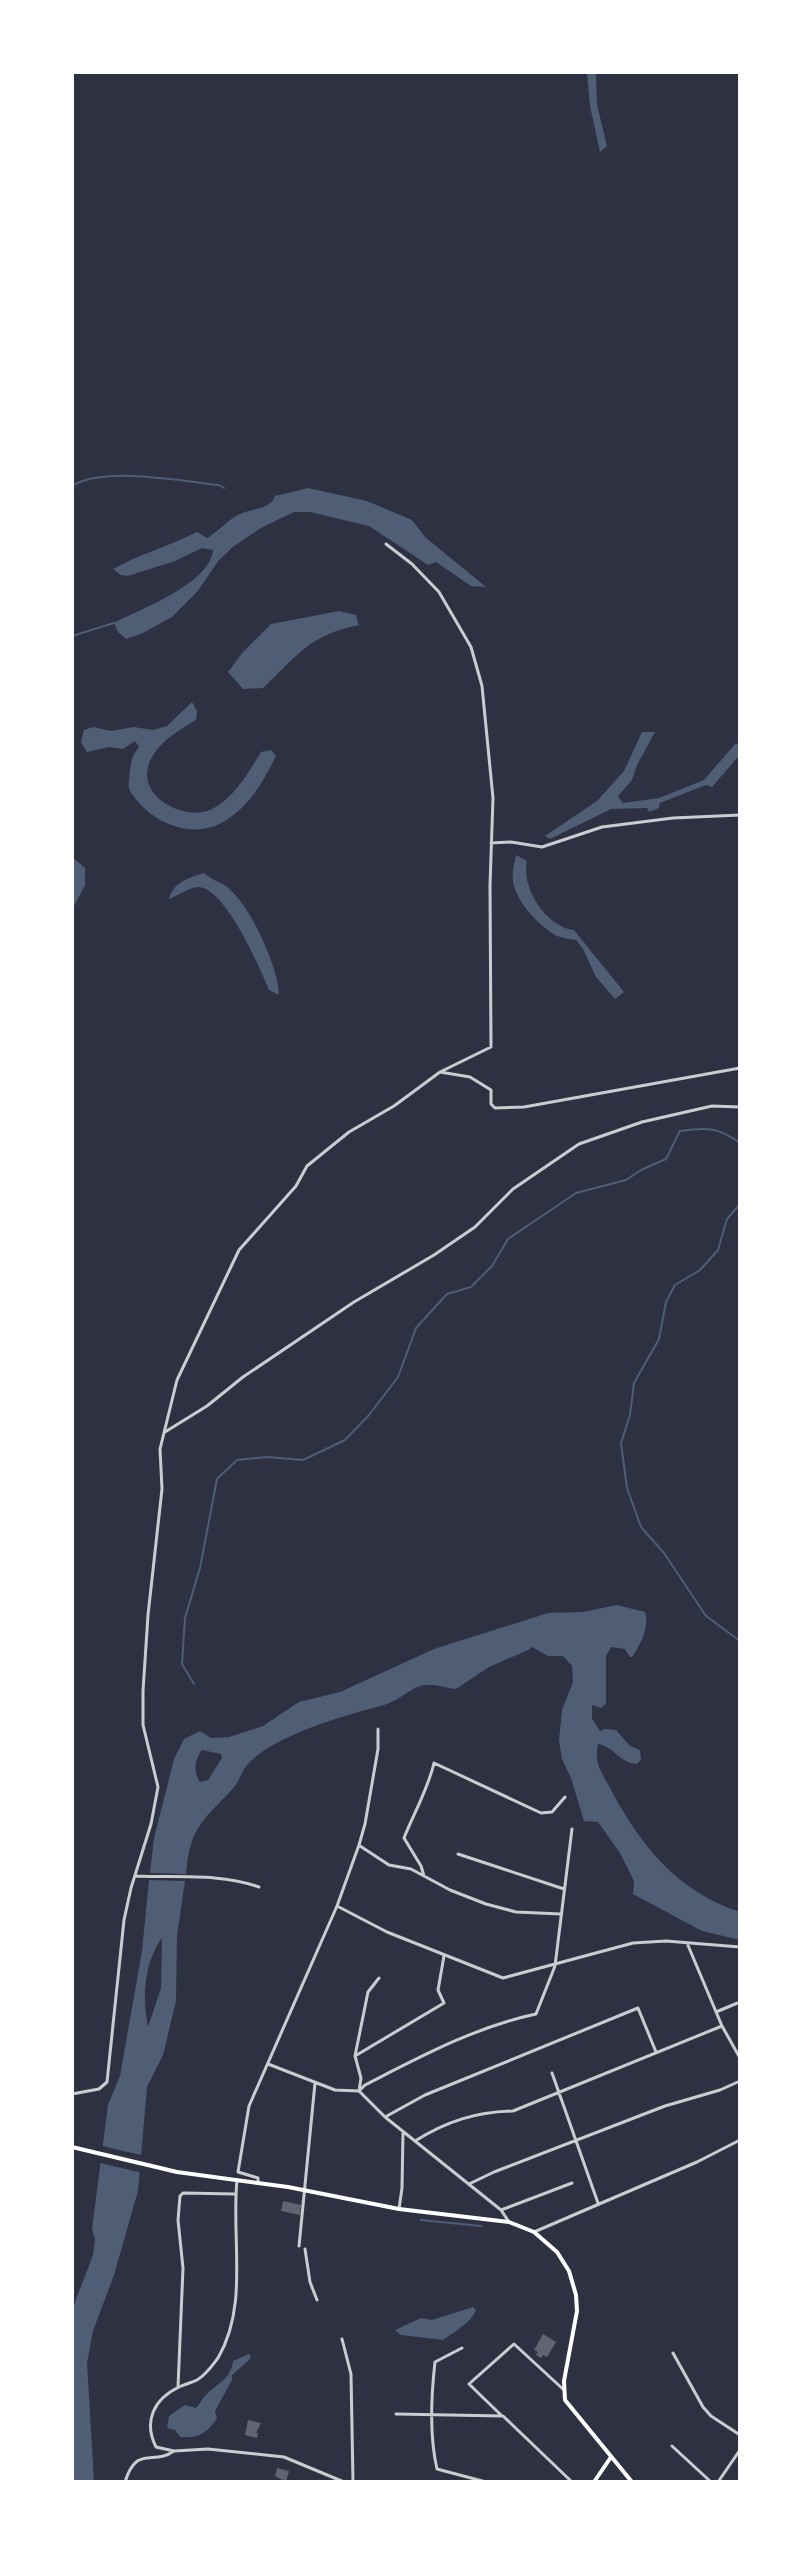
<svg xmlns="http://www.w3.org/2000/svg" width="812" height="2554" font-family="'IBM Plex Sans',sans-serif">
<rect width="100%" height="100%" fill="#2d3142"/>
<path fill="#4f5d75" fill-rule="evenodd" d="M587,72h9l1,33 10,41 -7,6 -10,-46z
M308,488l59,13 45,19 13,17 61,50 -15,-1 -35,-24 -8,3 -59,-39 -59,-14h-16l-33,16 -27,18 -15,14 -22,32 -25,25 -31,17 -15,5 -8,-7 -4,-9c26,-14 96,-39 99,-73l-11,-2 -27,13 -47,15 -7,-1 -8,-6c27,-15 56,-23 84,-37l10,6c12,-7 20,-18 33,-24 13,-6 30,-4 35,-18z
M339,611l17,4 3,10c-50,10 -61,30 -96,63l-20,1 -15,-17 15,-20 28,-28z
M192,702l5,9 -1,9c-19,11 -42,25 -48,47 -8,30 34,52 59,44 24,-8 42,-39 54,-59l10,-2 5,6c-12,24 -25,48 -48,63 -27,19 -62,10 -84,-11 -5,-5 -13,-13 -15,-20 -1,-5 1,-13 1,-18 1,-10 3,-16 9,-23l-4,-6 -12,8 -14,-2 -22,5 -6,-10 3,-12 9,-3 18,4 23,-4 19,3 14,-4z
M642,732h13l-18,33 -5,15 -14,16 5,7 36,-5 45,-18 32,-37 4,3v12h-3l-25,29 -6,-2 -46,18 -1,5 -10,4 -2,-4 -36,1 -61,30 -5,-3 52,-35 27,-30z
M516,855l11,6c-6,27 19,66 47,69l50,62 -9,7 -19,-22 -13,-28 -7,-9c-6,-1 -13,-2 -19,-4 -18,-10 -41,-34 -44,-55 -1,-9 1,-17 3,-26z
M72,857l13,11v17l-13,25z
M204,873c6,6 14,8 22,13 24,18 52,80 53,109l-10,-5c-9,-22 -44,-103 -71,-103 -9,0 -20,9 -29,12 4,-17 20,-21 35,-26z
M617,1605l28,7c5,14 -4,32 -13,45h-2l-5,-8 -14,-2 -5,9v47l-5,5 -9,-3v14l8,12 5,-2 11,1 14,16 10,4 1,9 -4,5c-20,-2 -20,-16 -39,-20 -4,21 4,28 13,46 30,56 67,102 129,122v28l-38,-9 -69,-37 1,-13 -14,-28 -22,-31 -14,-1 -13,-43 -9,-19 -3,-19 3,-30 11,-28 -1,-16 -9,-10h-15l-16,-9 -4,3 -39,17 -33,22c-10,-1 -21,-5 -31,-4 -13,1 -25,15 -38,19 -40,11 -112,30 -140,61 -5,6 -7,14 -12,21 -30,34 -45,38 -49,88l-36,-1 4,-35 20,-79 10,-20 16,-8 11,7 18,-1 34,-11 36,-24 41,-10 94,-43 114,-36 35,-1zM202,1750l19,4 1,4 -14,22 -8,2c-7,-11 -6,-21 2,-32z
M149,1880l36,1 -8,55 -1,65 -13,54 -16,32 -9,104 -24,84 -21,56 -6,32 7,119h-22v-172l21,-55 2,-16 -3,-10 16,-124 12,-29 22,-125zM162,1938l-1,50 -13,39c-6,-29 -4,-65 14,-89z
M473,2307l3,3c-4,12 -22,22 -33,30l-42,-5 -6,-5 26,-12 11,2z
M249,2354l2,2 -2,4 -17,15v5l-17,31 2,7c-9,15 -20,21 -37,19l-5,-7 -8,-2 2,-12 16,-11 11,3c5,-5 7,-12 13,-16 11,-10 22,-14 24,-31z"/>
<path fill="#2d3142" d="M98,2145l47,11 -2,17 -47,-11z"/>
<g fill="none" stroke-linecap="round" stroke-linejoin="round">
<path stroke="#4f5d75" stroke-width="2" d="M72,486c32,-20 110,-5 147,-1l5,3
M72,636l42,-13
M740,1204l-13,15 -9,31 -18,20 -25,15 -9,17 -7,37 -25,44 -4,32 -9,28 6,45 14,39 23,26 42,63 34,25
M194,1684l-12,-20 3,-46 15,-50 17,-89 20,-19 30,-3 36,3 42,-20 24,-25 29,-38 18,-49 31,-34 24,-7 21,-21 16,-27 68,-46 50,-13 15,-10 25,-11 14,-28c26,-4 38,-4 60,12
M421,2220l60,6"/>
</g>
<path fill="#626471" d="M283,2201l18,4 -1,10 -19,-4z
M543,2334l13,8 -9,15 -4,-2 -2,3 -5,-3 2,-3 -4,-2z
M248,2420l13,3 -5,10h2l-1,5 -12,-3z
M277,2468l12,3 -3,11 -11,-6z"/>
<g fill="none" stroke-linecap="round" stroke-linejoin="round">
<path stroke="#caccd0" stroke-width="3" d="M491,843l20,-1 31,5 60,-20 71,-9 67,-3
M440,1072l30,5 21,13v14l4,4 29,-1 216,-39
M165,1432l42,-26 36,-29 111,-75 80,-47 41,-28 38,-38 66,-45 63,-22 70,-16 28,1
M360,1846l29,19 22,4 39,21 36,14 30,8 45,2
M458,1854l106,35
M135,1876c42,2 84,-3 124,11
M424,1876l-3,-10 -17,-28c10,-25 24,-49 30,-75l107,50 11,-1 13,-15
M337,1906l50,26 116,46 130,-35 33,-2 74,6
M687,1943l35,83 18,32
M379,1978l-11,14 -13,64 6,22 -2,13 6,-6c55,-28 110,-58 171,-71l19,-48 17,-137
M716,2012l24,-10
M355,2056l89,-53 -6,-13 6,-34
M268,2064l67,26 24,1 26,26 116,93 8,12
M552,2073l46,130
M72,2094l27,-5 8,-7 17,-162 7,-32 20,-64 7,-37 -15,-62v-34l5,-76 14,-126 -2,-40 17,-69 62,-130 57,-64 11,-20 42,-34 45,-26 46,-34 51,-25 -1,-162 3,-87 -11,-112 -11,-39 -32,-55 -27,-28 -26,-20
M385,2117l40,-22 213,-87 18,44
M415,2141c32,-20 61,-29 98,-30l209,-85
M237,2180c-6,59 12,125 -19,178 -6,8 -12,17 -21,22 -6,3 -12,4 -18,7 -25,12 -36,34 -23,60l18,4 34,-2 76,8 60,25
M258,2183v-5l-20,-6 11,-66 88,-200 22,-61 6,-21 13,-75v-20
M469,2184l25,-12 171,-66 55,-16 20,-9
M399,2209l3,-21 1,-55
M501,2210l71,-27
M534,2232l163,-70 43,-22
M299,2246l16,-163
M305,2249l5,33 7,18
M342,2339l9,35 2,108
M462,2348l-27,14c-4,35 -6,73 2,107l49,13
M673,2353l30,54 8,9 29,19
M178,2387l5,-119 -5,-48 2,-24 3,-3 52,1
M396,2414l107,2 69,66
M501,2415l-32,-31 45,-40 50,46
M672,2446l39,36
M125,2482c12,-38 28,-16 49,-31
M718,2482l22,-32"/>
<path stroke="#fff" stroke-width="4" d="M72,2147l105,25 111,15 111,22 110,13 25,10 23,20 12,19 7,24 1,16 -13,70 1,19 67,82
M594,2482l17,-25"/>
</g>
<rect width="812" height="2554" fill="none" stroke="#ffffff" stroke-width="148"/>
</svg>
